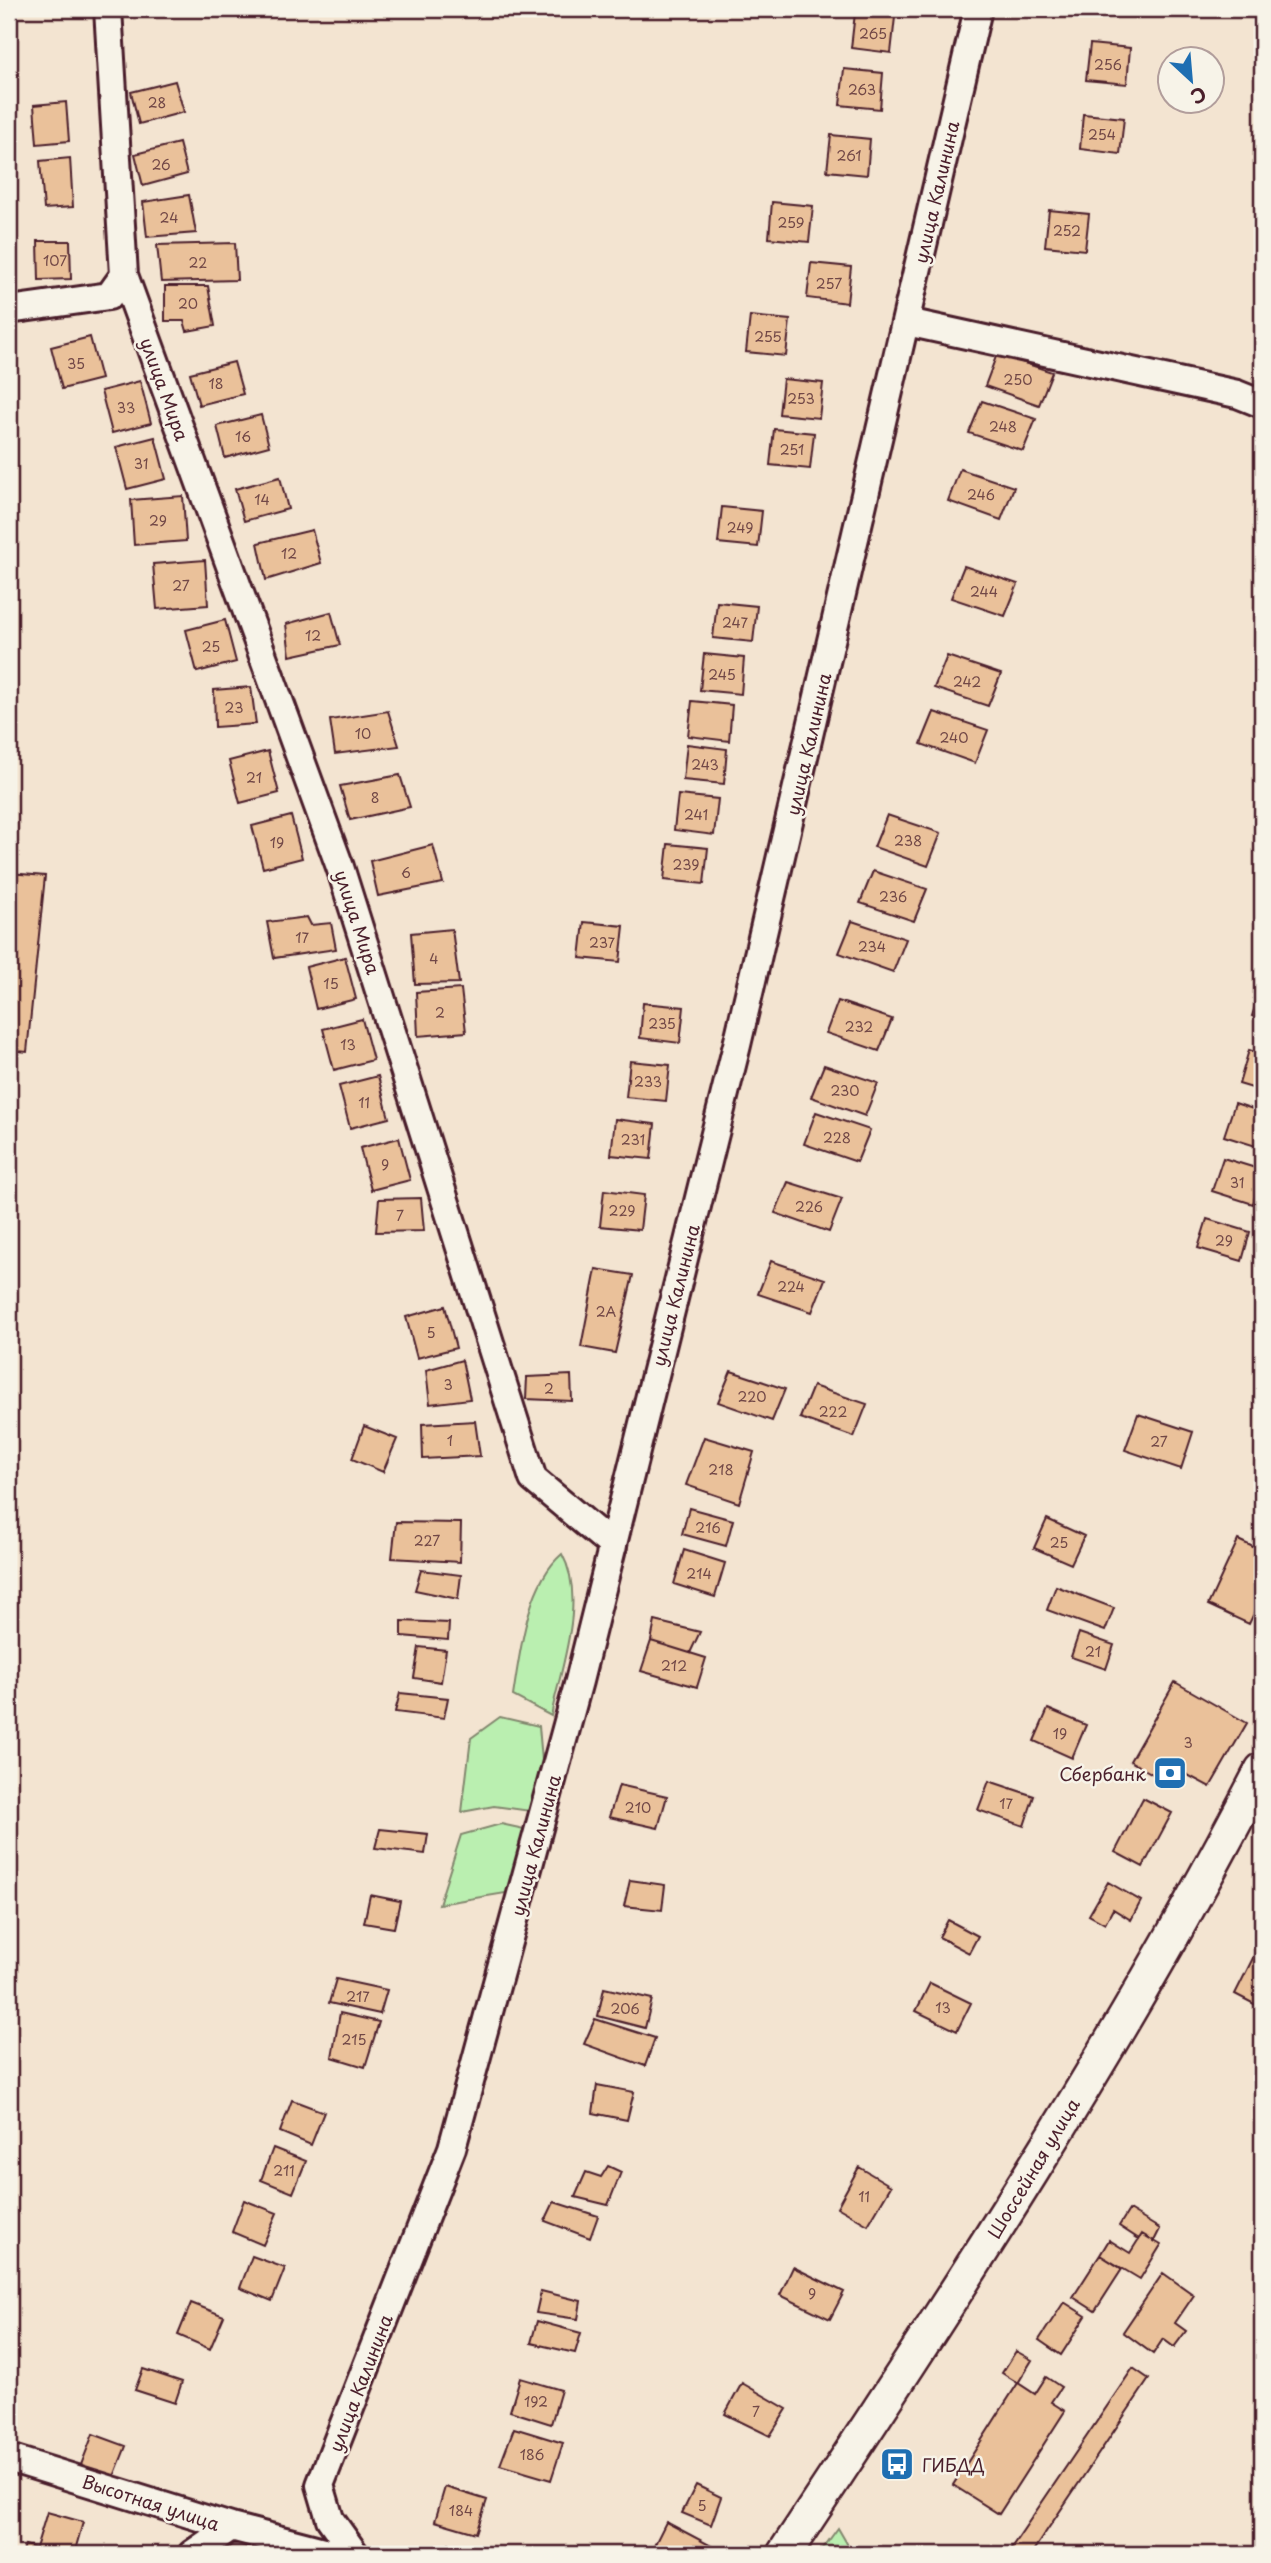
<svg xmlns="http://www.w3.org/2000/svg" width="1271" height="2563" font-family="'Playpen Sans',sans-serif">
<rect width="100%" height="100%" fill="#f3e4d1"/>
<filter id="ink" filterUnits="userSpaceOnUse"><feTurbulence type="fractalNoise" baseFrequency=".0143" numOctaves="2"/><feDisplacementMap in="SourceGraphic" scale="14" xChannelSelector="R" yChannelSelector="G"/><feConvolveMatrix kernelMatrix="1 2 1 2 8 2 1 2 1" color-interpolation-filters="sRGB"/></filter>
<g filter="url(#ink)">
<path fill="#baefb0" stroke="#82876e" stroke-width="2" d="M562,1554c25,45 -1,113 -11,162l-38,-20c7,-44 14,-112 49,-142z
M500,1717l39,9 4,46 -13,39 -36,-5 -32,6 9,-74z
M501,1824l23,5 -12,63 -73,12 22,-69z
M838,2528l15,26h-34z"/>
<path fill="#eac19a" stroke="#4a1f2b" stroke-width="2" d="M1099,9h41l-1,8 -40,-4z
M855,13l40,4 -4,36 -40,-5z
M1090,44l40,4 -3,36 -41,-4z
M844,69l39,4 -3,36 -40,-4z
M175,81l9,31 -45,12 -8,-32z
M66,102l3,39 -32,3 -3,-39z
M1083,114l41,4 -4,36 -40,-5z
M831,135l39,4 -3,36 -40,-4z
M179,143l8,31 -44,12 -8,-32z
M70,158l3,49 -29,2 -4,-48z
M189,195l7,38 -49,4 -4,-35z
M772,202l41,4 -4,36 -40,-4z
M1049,210l40,4 -4,36 -40,-4z
M38,241h32l1,38 -32,1z
M235,243l2,37 -76,2 -4,-37z
M811,263l40,4 -4,36 -40,-5z
M165,286h43l7,40 -28,5 -3,-10h-19z
M750,316l40,4 -4,36 -40,-4z
M90,337l11,42 -39,10 -11,-42z
M997,354l55,18 -13,33 -54,-19z
M234,362l9,32 -44,11 -9,-32z
M783,379l40,4 -4,35 -40,-4z
M140,381l11,42 -39,10 -11,-42z
M982,401l54,18 -13,32 -54,-18z
M261,415l8,31 -44,12 -8,-32z
M774,429l40,4 -4,36 -40,-4z
M155,437l11,42 -39,10 -11,-42z
M960,469l54,18 -13,33 -53,-19z
M280,477l8,32 -44,12 -9,-32z
M183,496l3,45 -52,4 -3,-45z
M722,507l40,4 -4,36 -40,-4z
M312,530l9,33 -55,17 -8,-37z
M205,560l3,45 -51,4 -4,-45z
M964,566l54,18 -13,32 -54,-18z
M717,602l40,4 -4,36 -40,-4z
M331,612l9,33 -50,11 -4,-32z
M225,620l11,42 -39,10 -11,-42z
M704,654l40,4 -3,36 -41,-4z
M947,656l54,18 -13,32 -54,-18z
M251,687l5,37 -41,3 -1,-37z
M692,701l40,4 -3,36 -41,-5z
M388,711l11,35 -64,8 -5,-34z
M934,712l54,18 -13,33 -54,-19z
M687,744l40,5 -3,35 -41,-4z
M268,751l11,42 -39,10 -11,-42z
M400,775l10,32 -60,13 -10,-34z
M678,795l40,4 -4,36 -40,-5z
M887,815l54,18 -13,33 -54,-19z
M291,816l11,42 -39,10 -11,-42z
M668,844l40,4 -4,36 -40,-4z
M433,845l10,38 -65,13 -8,-35z
M873,871l54,18 -13,32 -54,-18z
M9,873l36,3 -18,176 -18,-2z
M307,917l4,8 20,-2 5,26 -62,9 -7,-36z
M852,921l54,18 -13,33 -54,-19z
M584,922l40,4 -4,36 -40,-4z
M452,929l7,54 -44,1 -4,-51z
M345,957l11,42 -40,10 -10,-42z
M1262,984v35l-10,-3z
M461,989l5,43 -48,4 -2,-44z
M838,1001l54,18 -13,32 -53,-18z
M643,1003l41,4 -4,36 -40,-5z
M362,1019l11,41 -39,10 -11,-41z
M1249,1050l13,4v37l-23,-7z
M630,1061l40,4 -4,36 -40,-4z
M824,1065l54,18 -13,33 -54,-19z
M378,1076l11,42 -39,10 -11,-42z
M9,1101h4l-4,46z
M1235,1103l27,9v36l-38,-12z
M816,1112l54,18 -13,32 -53,-18z
M615,1119l40,5 -4,35 -40,-4z
M399,1138l11,42 -39,10 -11,-42z
M1223,1158l39,12 -9,34 -41,-13z
M788,1182l54,17 -13,33 -54,-19z
M9,1188l7,1 -5,73h-2z
M604,1190l40,5 -4,35 -40,-4z
M421,1198l3,33 -48,1 3,-33z
M1207,1219l43,13 -8,29 -44,-13z
M771,1261l54,18 -13,33 -54,-18z
M596,1269l37,6 -18,78 -34,-6z
M445,1306l11,42 -39,10 -11,-41z
M462,1360l8,39 -40,5 -4,-34z
M731,1371l54,18 -13,32 -54,-19z
M571,1375l1,26 -46,-2 1,-22z
M813,1386l54,18 -13,33 -54,-19z
M1138,1414l55,18 -12,37 -56,-19z
M475,1421l5,35 -57,3 -1,-35z
M364,1426l33,13 -14,33 -31,-13z
M704,1437l50,15 -15,51 -53,-18z
M689,1508l44,12 -7,26 -44,-12z
M1047,1519l37,17 -13,28 -37,-16z
M396,1522l65,1 -1,39 -68,-4z
M1238,1540l24,11v61l-6,-3 -7,15 -41,-19z
M684,1550l41,13 -10,34 -41,-13z
M421,1570l40,5 -3,24 -43,-9z
M1056,1586l58,22 -9,23 -58,-21z
M402,1621l47,2 -1,17 -46,-4z
M655,1621l45,11 -10,21 -39,-12z
M1079,1633l35,12 -8,24 -35,-12z
M651,1641l55,17 -9,29 -56,-16z
M419,1647l27,3 -5,32 -27,-4z
M1175,1682l72,41 -37,64 -39,-21 -8,14 -33,-19z
M400,1693l48,5 -4,20 -49,-6z
M1048,1709l38,16 -14,33 -38,-17z
M989,1781l45,15 -10,30 -46,-16z
M619,1785l48,11 -9,32 -49,-11z
M1143,1798l29,15 -29,54 -28,-15z
M380,1829l48,5 -3,20 -50,-6z
M630,1880l35,5 -3,25 -38,-4z
M1108,1882l33,19 -10,19 -18,-11 -8,15 -16,-9z
M370,1895l30,6 -6,27 -30,-5z
M948,1920l30,16 -9,17 -30,-16z
M1262,1940v68l-27,-14z
M336,1979l51,11 -7,24 -51,-11z
M930,1983l41,20 -14,28 -41,-20z
M604,1988l48,11 -7,29 -47,-12z
M340,2013l39,9 -14,45 -33,-10z
M595,2019l60,19 -10,28 -61,-22z
M597,2085l37,7 -7,28 -34,-7z
M292,2100l32,12 -13,33 -31,-13z
M273,2148l33,13 -13,32 -32,-13z
M608,2166l13,6 -13,33 -33,-8 11,-25 15,5z
M859,2167l32,19 -23,39 -31,-18z
M244,2200l33,13 -14,32 -31,-13z
M554,2202l44,14 -8,22 -45,-17z
M1129,2210l31,19 -6,12 -12,-7 -3,5 -20,-13z
M1142,2234l19,11 -21,34 -40,-24 9,-15 21,13z
M1100,2255l22,14 -27,42 -22,-14z
M252,2256l33,12 -13,33 -32,-13z
M793,2267l51,25 -14,27 -50,-24z
M1163,2273l31,22 -19,28 11,8 -12,16 -11,-8 -10,15 -30,-22z
M541,2291l40,10 -3,18 -42,-6z
M1064,2302l22,14 -25,39 -22,-15z
M191,2303l33,13 -14,33 -32,-14z
M537,2321l44,12 -6,20 -44,-10z
M1016,2351l16,9 -14,23 -16,-10z
M1133,2368l16,11 -118,175h-24z
M143,2369l39,13 -7,21 -40,-13z
M1046,2377l15,10 -10,15 14,9 -66,103 -46,-29 65,-102 17,11z
M520,2378l41,12 -10,34 -41,-13z
M742,2383l45,26 -17,27 -45,-22z
M514,2428l49,15 -12,37 -51,-15z
M93,2434l33,12 -13,33 -32,-14z
M696,2485l25,12 -10,28 -29,-12z
M445,2487l42,13 -11,33 -41,-12z
M47,2512l36,10 -9,32h-52l3,-9 11,3z
M666,2522l53,28 -2,4h-67z
M449,2544l32,10h-35z"/>
<g fill="none" stroke-linecap="round" stroke-linejoin="round">
<g stroke="#4a1f2b" stroke-width="32">
<path id="minor" d="M108,9l16,266 216,592 193,612 80,67
M9,310l100,-14 15,-21
M907,322l330,72 25,10
M9,2458l222,69 104,27
M192,2554l39,-27
M355,2554l-25,-35 -10,-34 132,-337 127,-467 158,-636 241,-1036"/>
</g>
<g stroke="#4a1f2b" stroke-width="38">
<path id="tertiary" d="M784,2554c169,-255 338,-512 478,-784"/>
</g>
<use href="#minor" stroke="#f7f3e8" stroke-width="26"/>
<use href="#tertiary" stroke="#f7f3e8" stroke-width="33"/>
</g>
</g>
<defs>
<g id="bank-square" transform="scale(1.75)"><rect x="-9" y="-9" width="18" height="18" rx="4" fill="#1f6fb2" stroke="#f7f3e8"/><path d="M-6-4H6V4H-6ZM0-2.3a2.3 2.3 0 1 0 0 4.6a2.3 2.3 0 1 0 0-4.6Z" fill="#fff"/></g>
<g id="bus-square" transform="scale(1.75)"><rect x="-9" y="-9" width="18" height="18" rx="4" fill="#1f6fb2" stroke="#f7f3e8"/><path d="M-5-6H5V4H4V6H2V4H-2V6H-4V4H-5ZM-3.5-4V0h7V-4ZM-3.5 1.2v1.5H-2V1.2ZM2 1.2v1.5H3.5V1.2Z" fill="#fff"/></g>
</defs>
<g fill-rule="evenodd">
<use href="#bank-square" x="1170" y="1773"/>
<use href="#bus-square" x="897" y="2464"/>
</g>
<g text-anchor="middle" dominant-baseline="central" stroke-width="5" stroke-linejoin="round" paint-order="stroke">
<g font-size="14" fill="#724847">
<text x="873" y="33">265</text>
<text x="1108" y="64">256</text>
<text x="862" y="89">263</text>
<text x="157" y="102">28</text>
<text x="1102" y="134">254</text>
<text x="849" y="155">261</text>
<text x="161" y="164">26</text>
<text x="169" y="217">24</text>
<text x="791" y="222">259</text>
<text x="1067" y="230">252</text>
<text x="55" y="260">107</text>
<text x="198" y="262">22</text>
<text x="829" y="283">257</text>
<text x="188" y="303">20</text>
<text x="768" y="336">255</text>
<text x="76" y="363">35</text>
<text x="1018" y="379">250</text>
<text x="216" y="383">18</text>
<text x="801" y="398">253</text>
<text x="126" y="407">33</text>
<text x="1003" y="426">248</text>
<text x="243" y="436">16</text>
<text x="792" y="449">251</text>
<text x="141" y="463">31</text>
<text x="981" y="494">246</text>
<text x="262" y="499">14</text>
<text x="158" y="520">29</text>
<text x="740" y="527">249</text>
<text x="289" y="553">12</text>
<text x="181" y="585">27</text>
<text x="984" y="591">244</text>
<text x="735" y="622">247</text>
<text x="313" y="635">12</text>
<text x="211" y="646">25</text>
<text x="722" y="674">245</text>
<text x="967" y="681">242</text>
<text x="234" y="707">23</text>
<text x="363" y="733">10</text>
<text x="954" y="737">240</text>
<text x="705" y="764">243</text>
<text x="254" y="777">21</text>
<text x="375" y="797">8</text>
<text x="696" y="814">241</text>
<text x="908" y="840">238</text>
<text x="277" y="842">19</text>
<text x="686" y="864">239</text>
<text x="406" y="872">6</text>
<text x="893" y="896">236</text>
<text x="302" y="937">17</text>
<text x="602" y="942">237</text>
<text x="872" y="946">234</text>
<text x="434" y="958">4</text>
<text x="331" y="983">15</text>
<text x="440" y="1012">2</text>
<text x="662" y="1023">235</text>
<text x="859" y="1026">232</text>
<text x="348" y="1044">13</text>
<text x="648" y="1081">233</text>
<text x="845" y="1090">230</text>
<text x="364" y="1102">11</text>
<text x="837" y="1137">228</text>
<text x="633" y="1139">231</text>
<text x="385" y="1164">9</text>
<text x="1237" y="1182">31</text>
<text x="809" y="1206">226</text>
<text x="622" y="1210">229</text>
<text x="400" y="1215">7</text>
<text x="1224" y="1240">29</text>
<text x="791" y="1286">224</text>
<text x="606" y="1311">2А</text>
<text x="431" y="1332">5</text>
<text x="448" y="1384">3</text>
<text x="549" y="1388">2</text>
<text x="752" y="1396">220</text>
<text x="833" y="1411">222</text>
<text x="450" y="1440">1</text>
<text x="1159" y="1441">27</text>
<text x="721" y="1469">218</text>
<text x="708" y="1527">216</text>
<text x="427" y="1540">227</text>
<text x="1059" y="1542">25</text>
<text x="699" y="1573">214</text>
<text x="1093" y="1651">21</text>
<text x="674" y="1665">212</text>
<text x="1060" y="1733">19</text>
<text x="1188" y="1742">3</text>
<text x="1006" y="1803">17</text>
<text x="638" y="1807">210</text>
<text x="358" y="1996">217</text>
<text x="943" y="2007">13</text>
<text x="625" y="2008">206</text>
<text x="354" y="2039">215</text>
<text x="284" y="2170">211</text>
<text x="864" y="2196">11</text>
<text x="812" y="2293">9</text>
<text x="536" y="2401">192</text>
<text x="756" y="2411">7</text>
<text x="532" y="2454">186</text>
<text x="702" y="2505">5</text>
<text x="461" y="2510">184</text>
</g>
<g font-size="18" fill="#4a1f2b" stroke="#f7f3e8">
<text transform="translate(936 192) rotate(-77)">улица Калинина</text>
<text transform="translate(165 389) rotate(70)">улица Мира</text>
<text transform="translate(808 744) rotate(-77)">улица Калинина</text>
<text transform="translate(358 922) rotate(72)">улица Мира</text>
<text transform="translate(675 1295) rotate(-76)">улица Калинина</text>
<text transform="translate(535 1845) rotate(-75)">улица Калинина</text>
<text transform="translate(1033 2168) rotate(-59)">Шоссейная улица</text>
<text transform="translate(360 2383) rotate(-69)">улица Калинина</text>
<text transform="translate(151 2502) rotate(18)">Высотная улица</text>
</g>
<g font-size="18" fill="#4a1f2b" stroke="#f7f3e8" text-anchor="end">
<text x="1146" y="1773">Сбербанк</text>
<text x="922" y="2464" text-anchor="start">ГИБДД</text>
</g>
</g>
<rect width="1271" height="2563" fill="none" stroke="#f7f3e8" stroke-width="35"/>
<rect x="18" y="18" width="1236" height="2528" fill="none" stroke="#4a1f2b" stroke-width="2.5" filter="url(#ink)"/>
<g transform="translate(1191 80) rotate(154)"><circle r="33" fill="#f7f3e8" stroke="#b29e9c" stroke-width="2"/>
<path d="M0-5L12 26L0 18L-12 26Z" fill="#1f6fb2"/>
<text y="-10" font-size="19" font-weight="bold" text-anchor="middle" fill="#4a1f2b">С</text>
</g>
</svg>
